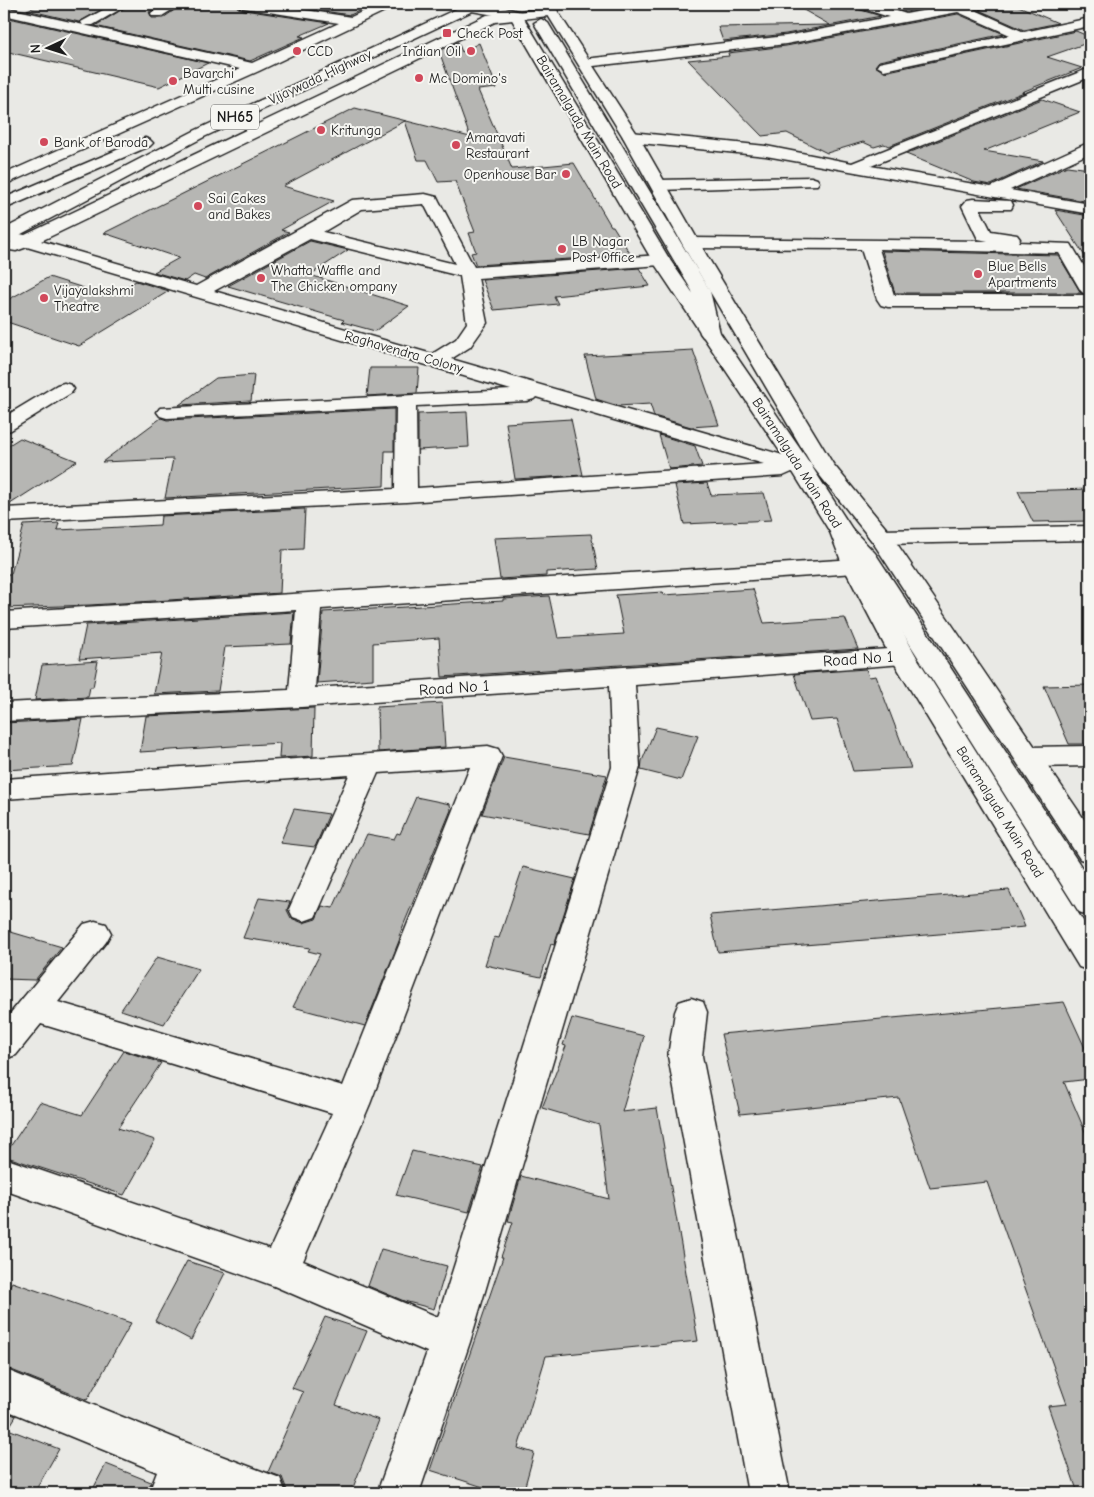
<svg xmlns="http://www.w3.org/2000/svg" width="1094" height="1497" font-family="'Comic Neue',sans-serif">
<rect width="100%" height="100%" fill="#e9e9e5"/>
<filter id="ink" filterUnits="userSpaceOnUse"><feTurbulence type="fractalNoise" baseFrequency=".02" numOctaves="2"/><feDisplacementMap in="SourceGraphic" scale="10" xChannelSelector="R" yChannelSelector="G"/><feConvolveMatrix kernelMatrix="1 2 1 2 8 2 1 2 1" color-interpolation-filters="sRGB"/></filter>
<g filter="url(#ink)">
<path fill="#b6b6b3" stroke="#1c1c1c" d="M60,4h51l-32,18 -52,-12 12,-5 21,4z
M131,4h32l-14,8 3,6h11l20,-14h53l2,4 6,2 85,13 -30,13 5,1 -54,24 -155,-35z
M277,4h98l-25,11z
M793,4h61l3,5 24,7 -95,18 -63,7 -5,-14 112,-2z
M879,4h68l-41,8z
M986,4h28l44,19 -34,7 -45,-20 5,-2z
M958,14l46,20 -125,27 -4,5 9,6 192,-41 14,6v5l-43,15 35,11 -60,24h2l-135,54 -5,-2 -10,3 -11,-5 -36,11 -40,-20 -25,3 -74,-76 41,-4 -1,-3 58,-7z
M9,18l199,45 -49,24 -155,-36v-31z
M458,42l4,10 17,-9 18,45 -19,2 34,79 62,-6 37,63h2l18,29 -155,10 -5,-12 5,-1 -7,-19 6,-1 -20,-51 -17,1 -11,-22h-9l-13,-39 -122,65 51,15 -53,29 8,2 -84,47 -11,-4 -9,6 -31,-9 25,-14 -75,-25 251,-125 115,29 -31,-86z
M1042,99l38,13 -96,39 59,10 -52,24 -17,-3 -68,-28z
M1067,166l23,3v33l-74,-13z
M1055,210l35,6v48z
M310,241l38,9 -38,25 99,31 -34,25 -33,-9 2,-2 -116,-34z
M882,251l176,4 23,38h-186z
M639,268l11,18 -96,10 4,8 -64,6 -12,-30z
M49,277l60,19 27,-15 33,10 -90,55 -75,-25v-19z
M693,350l26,75 -28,2 -37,-11 -4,-12 -32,2 -22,-7 -11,-43z
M370,368h49l-2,25 -50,3z
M254,375l-3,26 -72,4 37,-27z
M394,409v42h-9l-1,35 -219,12 8,-39 -71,3 59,-44 6,2z
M467,412l2,35 -51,3v-36z
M571,419l12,56 -68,4 -9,-56z
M659,435l36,11 7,20 -33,3z
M20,438l57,23 -70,45h-3v-58z
M707,483l4,12 53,-2 8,27 -88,4 -9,-39z
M1090,489v32l-57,1 -15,-31z
M305,509l-2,40 -21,1 -2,43 -190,12 -86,3v-34h7l13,-49 35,-2 -2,7 45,-2 58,-3 1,-9z
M591,534l7,35 -52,3v4l-46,3 -6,-41z
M753,589l11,34 81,-5 13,31 -416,28 -3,-39 -66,5v36l-56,4 6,-71 180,-11v-2l46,-3 9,42 66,-4 -8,-39 47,-3 1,3z
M294,612l-3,32 -66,3 -7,44 -64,3 8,-41 -83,6 7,-34z
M98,661l-5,26h-3l-2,10 -53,3 7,-35z
M866,669l3,8 7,-1 35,92 -58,3 -16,-52 -27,2 -16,-47z
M1090,685v59h-21l-25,-58z
M442,703l3,44 -67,5 -1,-45z
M314,708l-1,48 -34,2 1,-15 -140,9 6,-36z
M83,719l-10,47 -69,4v-47z
M656,727l42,9 -17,44 -40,-10 1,-9z
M504,757l103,18 -18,59 -107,-20z
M416,797l34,7 1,6 -52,126h2l-36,90 -72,-19 27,-53 -12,-3 2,-3 -67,-10 16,-40 31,4 -3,8 4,8 12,5 13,-4 6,-13 11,2 34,-74 27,5 3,-6 3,1z
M294,809l35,5 -14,33 -35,-4z
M523,867l52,12 -21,66 -3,-1 -10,33 -56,-12 9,-28 5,1z
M1009,890l16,37 -307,25 -8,-37z
M4,930l58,17 -27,33 -31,-1z
M157,957l42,12 -35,55 -43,-14z
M1064,1002l26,57v20l-26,3 26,61v350h-12l-30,-87 19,-2 -80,-222 -57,6 -31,-90 -159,16 -19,-80z
M572,1018l72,18 -22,76 35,-4 41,233 -152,15 -28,92 16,5 -11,40h-21l-72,-23 73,-213h-2l12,-35 -5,-1 13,-45 88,23 -10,-74 -57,-17 24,-62 -3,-1z
M124,1051l37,12 -43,65 37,12 -31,55 -120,-39 36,-54 42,13z
M412,1151l71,16 -14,45 -73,-17z
M381,1249l66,17 -13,43 -30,-8 -36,-15z
M187,1261l38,12 -34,67 -36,-19z
M12,1282l119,41 -44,77 -83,-33v-72z
M325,1317l42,14 -31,74 43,15 -28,73h-63l-6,-16 -14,-5 35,-80 -11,-4z
M4,1411l12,5 -8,13 51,20 -25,44h-30z
M106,1464l45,18 -4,11h-56z"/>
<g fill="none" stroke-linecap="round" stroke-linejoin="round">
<path stroke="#c0c0bd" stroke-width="14" stroke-dasharray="14 7" stroke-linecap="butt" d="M529,4l12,19"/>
<g stroke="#1c1c1c" stroke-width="3">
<path id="minor" d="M114,4h15l-36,21h-10l-2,-3z
M166,4h15l-19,12h-10l-1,-3z
M238,4h28l85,13 28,-13h16l-2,3 -134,64 -255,114v-11l236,-105 -236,-54v-8l248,56 87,-40 -95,-15 -4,-1z
M856,4h18l32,10 42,-8 1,-2h35l-2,3 -9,2 51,23 66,-14v8l-206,44 -7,-4 2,-3 131,-28 -52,-23 -172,32 -201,23 -7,-4 7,-4 201,-23 103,-19 -31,-10z
M552,8l6,4 -1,3 -62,7 -454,219 155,45 156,-86 73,-6 12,3 2,4 35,66 187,-12 6,1 3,4 -3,4 -6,1 -183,13 9,45 -17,24 -19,12 359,104 3,5 -3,5 -8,2 -10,-3 -9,4 -377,26 -402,20v-14l391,-19 1,-82 -229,11 -7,-2 -3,-4 3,-4 351,-18 -484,-143 -11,4 -6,-1 -3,-4 4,-4 -7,-2v-9l21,4 462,-220zM424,204l31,60 -132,-32 39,-23zM310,239l150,37 7,47 -11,16 -24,15 -218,-63zM536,397l228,67 -347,24 -1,-82 111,-5 7,-2z
M1090,68v9l-219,89 120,21 99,-45v11l-80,37 80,14v10l-324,-58 -135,-14 -5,-2 -3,-3 3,-3 5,-2 135,14 86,17z
M811,177l6,2 2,3 -2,3 -158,5 -6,-2 -2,-3 2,-3 6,-2z
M973,199l38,2 2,4 -2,4h-31l11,22 26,4 3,4 -2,3 53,2 19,32v31h-202l-7,-2 -4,-6 -16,-50 -170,-1 -6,-1 -3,-4 3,-4 6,-1 297,3 -10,-2 -16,-33 5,-6zM879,249l180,4 22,38 5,4h-192z
M64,383l7,2 3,4 -3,4 -60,37 -7,2v-15l53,-32z
M1090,526v14l-209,4 -8,-2 -4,-5 4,-5 8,-2z
M855,559l8,2 4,5 -4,5 -8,2 -534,36 -6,79 588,-40 9,2 4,6 -4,6 -9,2 -268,21 5,82 -170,575 -51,151h-42l50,-141 -153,-66 -270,-96v-32l266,91 62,-136 -291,-89 -25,31 -12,4v-38l80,-97 11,-3 11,3 5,9 -5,9 -48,60 285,84 127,-319 -92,6 -59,136 -4,8 -11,4 -11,-4 -4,-8 60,-134 -345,24v-20l484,-33 10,3 4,7 -132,348 -67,157 135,56 174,-550 -3,-81 -308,21 -297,14v-18l285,-13 7,-80 -292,18v-16z
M1090,746v20l-61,1 -10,-3 -4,-7 4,-7 10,-3z
M691,998l12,4 4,10 -5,44 88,437h-42l-80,-437 7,-44 4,-10z
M4,1369l178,72 98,37 6,15h-76l-17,-6 -2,6h-42l8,-21 -153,-63z"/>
</g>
<g stroke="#1c1c1c" stroke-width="3">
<path id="major" d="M466,4l32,2 23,6 1,3 148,245 135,196 49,76 13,34 49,90 174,276v39l-11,-4 -189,-311 -47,-90 -13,-34 -47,-76 -131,-196 -141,-242 -45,-8 -2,-3z
M543,4h12l3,8 81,125 68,119 126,208 56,68 201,296v34l-10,-3 -208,-318 -59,-74 -124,-211 -66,-119 -77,-125z"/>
</g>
<g stroke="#1c1c1c" stroke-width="3">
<path id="highway" d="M467,4h16l-2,3 -277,130 -194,103 -6,1v-12l190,-98z
M541,19l7,4 162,268 10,42 -3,4 -7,2 -7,-2 -3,-4 -8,-42 -158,-268z
M145,138l5,2 3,3 -3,3 -146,63v-11z
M842,525l8,2 25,26 215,327v36l-11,-4 -221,-350 -28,-30 4,-5z"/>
</g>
<use href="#minor" fill="#f6f6f2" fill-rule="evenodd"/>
<use href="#major" fill="#f6f6f2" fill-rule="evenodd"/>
<use href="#highway" fill="#f6f6f2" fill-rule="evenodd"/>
</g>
</g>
<g fill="#d1495b" stroke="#f6f6f2" stroke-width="2">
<rect x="442" y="28" width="10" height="10" rx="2.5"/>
<circle cx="297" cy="51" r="5"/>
<circle cx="471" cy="51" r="5"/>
<circle cx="419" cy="78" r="5"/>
<circle cx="173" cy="81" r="5"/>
<circle cx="321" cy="130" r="5"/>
<circle cx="44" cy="142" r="5"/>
<circle cx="456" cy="145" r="5"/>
<circle cx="566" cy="174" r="5"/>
<circle cx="198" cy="206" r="5"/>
<circle cx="562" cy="249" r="5"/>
<circle cx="978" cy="274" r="5"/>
<circle cx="261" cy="278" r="5"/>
<circle cx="44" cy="298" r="5"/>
</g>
<g text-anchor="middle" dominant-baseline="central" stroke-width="4" stroke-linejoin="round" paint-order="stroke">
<g font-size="14" fill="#1c1c1c" stroke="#f6f6f2" text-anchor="start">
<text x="457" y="33">Check Post</text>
<text x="307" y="51">CCD</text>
<text x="461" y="51" text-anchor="end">Indian Oil</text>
<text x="183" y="73">Bavarchi<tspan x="183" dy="16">Multi cusine</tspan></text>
<text x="429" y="78">Mc Domino's</text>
<text x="331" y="130">Kritunga</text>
<text x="466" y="137">Amaravati<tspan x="466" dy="16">Restaurant</tspan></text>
<text x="54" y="142">Bank of Baroda</text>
<text x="556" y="174" text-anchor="end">Openhouse Bar</text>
<text x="208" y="198">Sai Cakes<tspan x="208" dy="16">and Bakes</tspan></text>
<text x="572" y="241">LB Nagar<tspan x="572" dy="16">Post Office</tspan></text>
<text x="988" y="266">Blue Bells<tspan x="988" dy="16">Apartments</tspan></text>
<text x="271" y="270">Whatta Waffle and<tspan x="271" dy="16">The Chicken ompany</tspan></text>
<text x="54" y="290">Vijayalakshmi<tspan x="54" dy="16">Theatre</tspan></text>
</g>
<g font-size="14" fill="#1c1c1c" stroke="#f6f6f2">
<text transform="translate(320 77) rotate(-25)">Vijaywada Highway</text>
<text transform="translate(579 122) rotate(59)">Bairamalguda Main Road</text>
<text transform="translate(404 352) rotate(16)">Raghavendra Colony</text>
<text transform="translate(797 463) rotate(57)">Bairamalguda Main Road</text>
<text transform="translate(1000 812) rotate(58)">Bairamalguda Main Road</text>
</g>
<rect fill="#f6f6f2" stroke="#5d5d5c" stroke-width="1" x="211" y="104.5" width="48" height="25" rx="4"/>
<g font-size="15" font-weight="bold" fill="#1c1c1c">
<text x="235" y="117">NH65</text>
</g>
<g font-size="16" fill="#1c1c1c" stroke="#f6f6f2">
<text transform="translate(858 659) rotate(-4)">Road No 1</text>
<text transform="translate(454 688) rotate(-4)">Road No 1</text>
</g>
</g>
<rect width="1094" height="1497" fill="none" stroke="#f6f6f2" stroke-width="20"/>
<rect x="10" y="10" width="1074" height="1477" fill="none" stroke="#1c1c1c" stroke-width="2" filter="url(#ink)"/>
<g transform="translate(48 48) rotate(266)" stroke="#f6f6f2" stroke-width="4" paint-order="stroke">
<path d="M0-4L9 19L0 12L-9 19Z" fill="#1c1c1c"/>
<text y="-8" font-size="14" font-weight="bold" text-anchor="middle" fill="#1c1c1c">N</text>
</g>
</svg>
